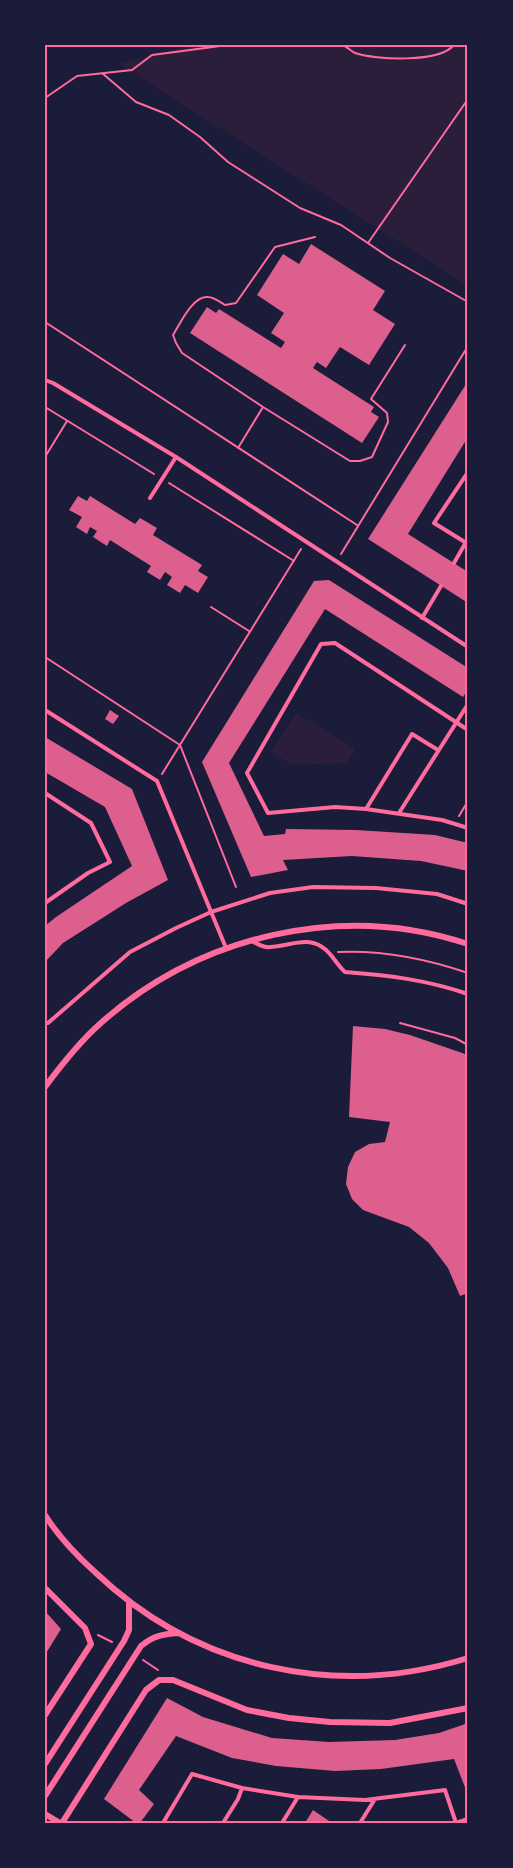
<svg xmlns="http://www.w3.org/2000/svg" width="513" height="1868" font-family="'Sofia Sans Condensed',sans-serif">
<rect width="100%" height="100%" fill="#1b1b3a"/>
<path fill="#2a1e3b" d="M191,45h273l4,5v236l-349,-222z
M297,713l58,36 -8,14 -55,2 -21,-13z"/>
<path fill="#dd5f8e" d="M311,244l74,47 -12,19 22,14 -26,41 -29,-18 -14,21 -9,-6 -4,6 61,39 -3,5 8,5 -17,26 -172,-110 17,-26 9,6 3,-4 62,39 4,-6 -14,-9 13,-20 -27,-18 26,-41 16,10z
M468,381v56l-60,97 60,38v31l-100,-64z
M78,496l9,5 3,-5 45,28 5,-6 17,10 -4,7 49,30 -4,6 10,6 -10,16 -13,-8 -5,8 -13,-8 5,-8 -7,-5 -5,8 -13,-8 4,-6 -41,-26 -3,6 -14,-9 4,-6 -7,-4 -3,7 -11,-7 6,-10 -13,-7z
M329,580l139,88v21l-5,8 -138,-88 -96,154 35,73 21,-2 1,-5 70,1 79,5 33,8v28l-47,-10 -69,-5 -69,4 5,10 -37,7 -49,-115 112,-181z
M110,710l9,6 -6,8 -8,-5z
M45,737l87,52 36,91 -42,23 -63,40 -18,19v-36l11,-9 76,-51 -27,-59 -60,-35z
M353,1026l32,3 25,6 58,20v238l-8,3 -12,-28 -19,-25 -20,-16 -46,-17 -11,-11 -6,-15 2,-17 7,-15 14,-8 16,-2 5,-20 -41,-5z
M45,1611l16,18 -16,26z
M167,1698l36,19 69,21 57,4 66,-2 44,-7 29,-10v72l-14,-36 -73,10 -46,2 -59,-5 -44,-8 -56,-22 -37,54 15,14 -14,19h-4l-32,-24z
M313,1810l19,13h-27z"/>
<g fill="none" stroke-linecap="round" stroke-linejoin="round">
<path stroke="#ff6b9d" stroke-width="2" d="M343,45c4,2 8,6 12,8 21,7 84,10 99,-8
M102,73l34,29 33,13 31,22 28,25 72,46 41,17 49,33 78,44
M45,98l32,-22 55,-6 20,-15 76,-10
M315,237l-40,10 -39,56 -11,2c-5,-3 -11,-8 -17,-8 -15,-2 -28,27 -35,38l3,8 6,10 81,54 87,54h10l12,-4 16,-35 -1,-9 -16,-14 34,-54
M368,243l100,-144
M45,322l312,203
M45,407l109,67
M238,448l25,-41
M45,457l22,-36
M169,483l125,78
M341,554l127,-208
M211,607l38,24
M45,657l135,88 56,142
M162,774l139,-225
M459,816l9,-15
M338,952c44,-2 89,7 130,21
M400,1023l55,15 13,7
M98,1635l14,7
M143,1660l15,10"/>
<path stroke="#ff6b9d" stroke-width="4" d="M45,380l8,3 123,74 292,190
M468,472l-34,51 34,21
M150,498l26,-41
M454,563l12,-21
M422,618l19,-32
M45,710l112,71 69,167
M468,730l-133,-87 -14,1 -74,129 21,40 67,-6 31,2 76,11 26,8
M45,793l46,30 19,39 -22,11 -43,30
M366,809l46,-75 26,16
M399,813l69,-109
M252,941c5,3 12,7 18,6 17,0 36,-11 52,0 10,6 14,17 23,25 42,3 82,8 123,22
M45,1023h3l82,-71 46,-24 35,-16 59,-19 43,-6 63,1 61,6 31,10
M163,1823l29,-49 50,14
M223,1823l15,-24 4,-11 56,9 67,3 80,-10 11,33
M282,1823l16,-26
M360,1823l15,-24
M456,1823l12,-4"/>
<path stroke="#ff6b9d" stroke-width="6" d="M45,1087c17,-23 35,-46 57,-65 99,-87 240,-120 366,-78
M45,1515c13,21 32,41 51,58 101,96 240,126 372,85
M45,1588l40,40 6,16 -46,71
M45,1764l79,-123 5,-11v-27
M45,1796l96,-150c12,-10 22,-12 37,-13
M45,1814l15,9
M62,1823l84,-133 13,-10h14l74,30 42,8 41,4 60,1 78,-15"/>
</g>
<rect width="513" height="1868" fill="none" stroke="#1b1b3a" stroke-width="93"/>
<rect x="46" y="46" width="420" height="1776" fill="none" stroke="#ff6b9d" stroke-width="2"/>
</svg>
